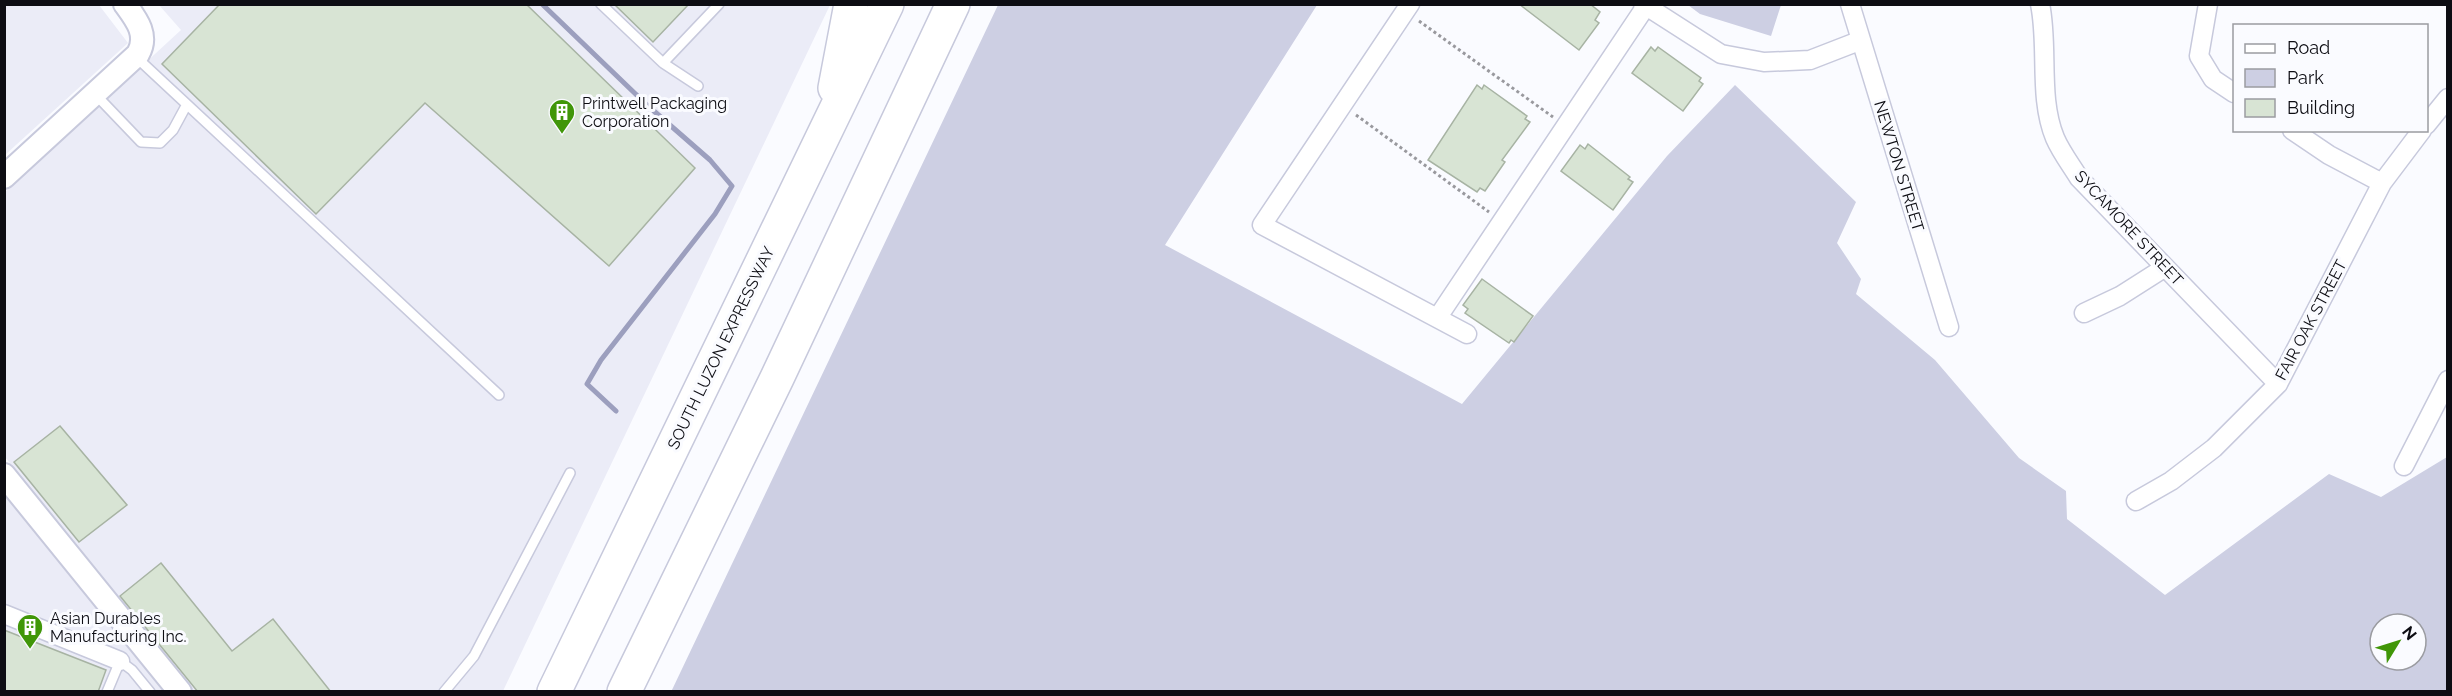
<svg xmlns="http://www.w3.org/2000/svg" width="2452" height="696" font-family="Raleway,sans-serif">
<rect width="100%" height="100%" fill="#fafbff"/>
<path fill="#ebecf7" d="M5,4l94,1 29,38 -123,112z
M159,5h671l-327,686h-309l-189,-234v-265l176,-162z
M5,487l163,204h-163z"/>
<path fill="#cdcfe3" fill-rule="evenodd" d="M998,5h319l-152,240 297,159 205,-248 68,-71 121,117 -19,41 24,36 -5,15 79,66 84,98 47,33 1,28 98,76 164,-121 52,23 66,-40v234l-1776,1zM2380,624h36v36h-36z
M1688,5h93l-10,31 -71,-22z"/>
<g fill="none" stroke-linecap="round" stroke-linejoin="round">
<path stroke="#9c9fbe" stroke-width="5" d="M542,4l105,101 63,55 22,26 -17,28 -114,146 -14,24 29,27"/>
</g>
<path fill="#d8e4d4" stroke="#a7b3a3" stroke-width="1.5" d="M220,4h306l169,164 -86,98 -184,-163 -109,111 -154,-150z
M614,4h75l-36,38z
M1519,4h71l10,8 -5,8 4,3 -20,27z
M1651,47l4,4 3,-4 43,31 -2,3 4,3 -20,27 -51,-38z
M1477,85l5,4 2,-4 43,31 -2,3 5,3 -28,38 3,2 -20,29 -5,-3 -3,4 -49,-32z
M1588,144l42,33 -2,2 5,3 -20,28 -52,-39 19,-26 5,4z
M1482,279l51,37 -19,26 -3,-2 -2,3 -44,-30 3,-4 -5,-4z
M60,426l67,79 -48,37 -65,-80z
M161,563l71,88 41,-32 58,73h-133l-78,-96z
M4,630l102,40 -8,22h-94z"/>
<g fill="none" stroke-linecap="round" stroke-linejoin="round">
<g stroke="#c7c9dc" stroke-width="12">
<path id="service" d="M601,4l62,59 35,23
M136,57l363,338
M663,63l56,-59
M96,95l45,47 19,1 13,-13 13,-24
M107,692l13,-31 12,9 18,22
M444,692l30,-36 96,-183"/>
</g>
<g stroke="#c7c9dc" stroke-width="21">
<path id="minor" d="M1410,4l-148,221 205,109
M1643,4l78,50 43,8 46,-2 49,-19
M1850,4l99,323
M2040,4c9,43 -2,93 15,134 6,14 16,27 24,40l199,206
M2208,4l-9,52 14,23 21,14
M2426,125l22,-27
M2292,130l37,25 53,28
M2084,313l36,-17 44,-28
M1438,317l208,-311
M2404,466l44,-86
M2136,501l35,-20 43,-33 64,-64 104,-201 40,-53
M4,614l116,47"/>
</g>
<g stroke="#c7c9dc" stroke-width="26">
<path id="tertiary" d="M4,177l134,-123c11,-19 -2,-35 -13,-50
M4,475l176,217"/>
</g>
<g stroke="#c7c9dc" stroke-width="36">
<path id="motorway" d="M835,88l16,-84
M554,692l333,-688
M624,692l153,-314 176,-374"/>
</g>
<path stroke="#99999e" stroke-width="3" stroke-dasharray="3 3" stroke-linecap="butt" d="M1419,21l134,96
M1356,115l133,97"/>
<use href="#service" stroke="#fff" stroke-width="9"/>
<use href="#minor" stroke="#fff" stroke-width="18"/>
<use href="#tertiary" stroke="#fff" stroke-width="22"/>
<use href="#motorway" stroke="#fff" stroke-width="33"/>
</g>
<defs>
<g id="building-pin" transform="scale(1.35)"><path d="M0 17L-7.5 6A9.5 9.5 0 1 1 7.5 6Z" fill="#409608" stroke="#fafbff"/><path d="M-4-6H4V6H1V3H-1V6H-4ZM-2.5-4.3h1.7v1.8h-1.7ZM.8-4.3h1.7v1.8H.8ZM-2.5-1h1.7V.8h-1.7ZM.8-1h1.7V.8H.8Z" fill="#fff"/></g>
</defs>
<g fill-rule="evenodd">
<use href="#building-pin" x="562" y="112"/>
<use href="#building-pin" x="30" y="627"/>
</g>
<g text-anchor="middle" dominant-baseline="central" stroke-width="6" stroke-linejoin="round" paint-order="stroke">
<g font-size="16" fill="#0d0d13" stroke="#fafbff" text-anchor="start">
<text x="582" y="103">Printwell Packaging<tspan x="582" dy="18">Corporation</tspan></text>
<text x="50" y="618">Asian Durables<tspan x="50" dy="18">Manufacturing Inc.</tspan></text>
</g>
<g font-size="16" fill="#0d0d13" stroke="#fafbff">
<text transform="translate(1899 166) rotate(73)">NEWTON STREET</text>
<text transform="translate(2129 228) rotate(47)">SYCAMORE STREET</text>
<text transform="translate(2311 320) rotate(-62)">FAIR OAK STREET</text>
<text transform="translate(721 348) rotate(-64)">SOUTH LUZON EXPRESSWAY</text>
</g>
</g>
<rect width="2452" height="696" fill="none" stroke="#0d0d13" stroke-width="12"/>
<rect x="2233" y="24" width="195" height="108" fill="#fafbff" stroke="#9b9ca1" stroke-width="1.5"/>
<rect x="2245" y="44" width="30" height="9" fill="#ffffff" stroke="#9b9ca1" stroke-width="1.5"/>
<text x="2287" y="54" font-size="18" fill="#0d0d13">Road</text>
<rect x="2245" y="69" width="30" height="18" fill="#cdcfe3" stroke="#9b9ca1" stroke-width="1.5"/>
<text x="2287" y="84" font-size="18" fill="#0d0d13">Park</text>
<rect x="2245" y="99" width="30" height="18" fill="#d8e4d4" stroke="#9b9ca1" stroke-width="1.5"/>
<text x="2287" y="114" font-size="18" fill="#0d0d13">Building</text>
<g transform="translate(2398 642) rotate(52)"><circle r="28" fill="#fafbff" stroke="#9b9ca1" stroke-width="1.5"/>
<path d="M0-4.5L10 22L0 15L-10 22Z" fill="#409608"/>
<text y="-9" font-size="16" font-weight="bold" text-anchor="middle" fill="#0d0d13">N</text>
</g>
</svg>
